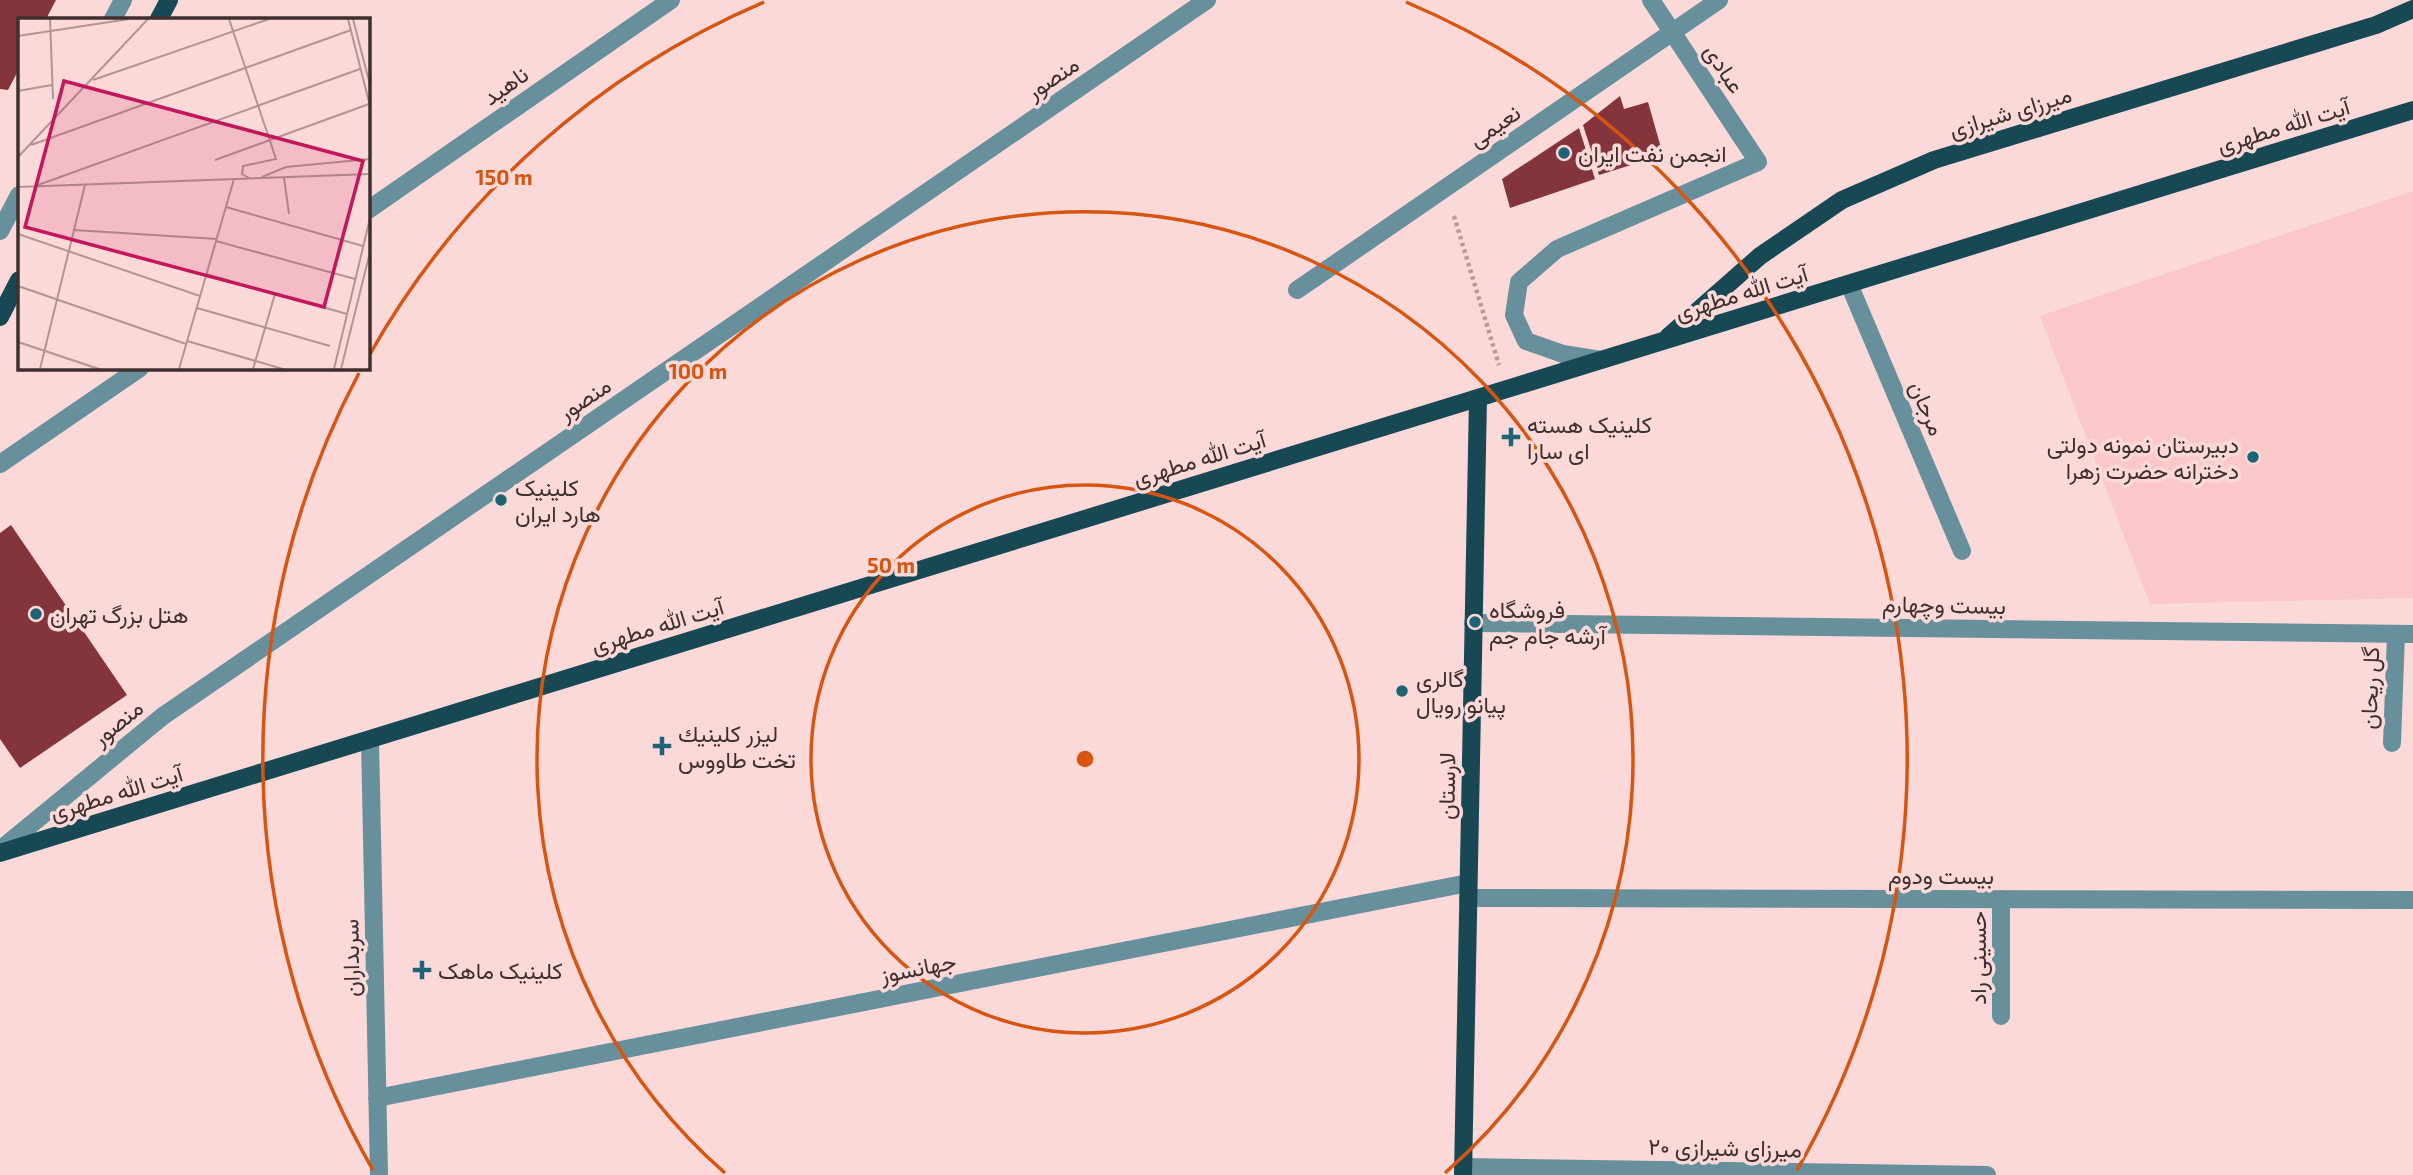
<svg xmlns="http://www.w3.org/2000/svg" width="2413" height="1175" font-family="'Exo 2',Vazirmatn,sans-serif">
<rect width="100%" height="100%" fill="#fcd9d9"/>
<path fill="#fac8c8" d="M2413,191v407l-263,6 -110,-288z"/>
<path fill="#83353b" d="M0,0h56l-10,19h-27v50l-11,21 -8,-1z
M1620,96l4,13 24,-7 15,53 -64,20 -16,-50z
M1579,128l16,51 -85,29 -8,-29z
M11,525l116,170 -107,73 -20,-29v-206z"/>
<g fill="none" stroke-linecap="round" stroke-linejoin="round">
<path stroke="#b79b9b" stroke-width="4.5" stroke-dasharray="3.5 3.5" stroke-linecap="butt" d="M1454,216l45,149"/>
<path stroke="#67909c" stroke-width="18" d="M113,19l10,-19
M368,210l303,-210
M0,231l19,-36
M1849,284l113,267
M1297,290l422,-290
M1601,360l-38,-6 -37,-13 -12,-26 5,-33 38,-33 201,-87 -107,-162
M0,464l140,-96
M1473,623l940,11
M370,740l9,435
M2392,743l4,-109
M0,850l163,-134 1044,-716
M1468,898l945,2
M2001,899v117
M377,1098l1091,-215
M1463,1167l524,8"/>
<path stroke="#174854" stroke-width="18" d="M159,19l10,-19
M0,317l19,-37
M1668,337l92,-81 82,-56 92,-40 442,-135 37,-16
M0,853l2413,-743
M1463,1175l15,-777"/>
</g>
<g fill="none" stroke="#d75510" stroke-width="3.5">
<circle cx="1085" cy="759" r="274"/>
<path d="M725 1173A548 548 0 1 1 1445 1173"/>
<path d="M373 1170A822 822 0 0 1 359 373M370 354A822 822 0 0 1 764 2M1406 2A822 822 0 0 1 1797 1170"/>
</g>
<g fill="#1e6475" stroke="#fcd9d9" stroke-width="2.5">
<circle cx="1564" cy="153" r="7"/>
<path d="M1507.5 426.5h7v7h7v7h-7v7h-7v-7h-7v-7h7z"/>
<circle cx="2253" cy="457" r="7"/>
<circle cx="501" cy="500" r="7"/>
<circle cx="36" cy="614" r="7"/>
<circle cx="1475" cy="622" r="7"/>
<circle cx="1402" cy="691" r="7"/>
<path d="M658.5 735.5h7v7h7v7h-7v7h-7v-7h-7v-7h7z"/>
<path d="M418.5 959.5h7v7h7v7h-7v7h-7v-7h-7v-7h7z"/>
</g>
<g text-anchor="middle" dominant-baseline="central" stroke-width="7" stroke-linejoin="round" paint-order="stroke">
<g font-size="23" fill="#3f2f2f" stroke="#fcd9d9">
<text transform="translate(1725 68) rotate(57)">عبادی</text>
<text transform="translate(1052 77) rotate(-34)">منصور</text>
<text transform="translate(505 85) rotate(-35)">ناهید</text>
<text transform="translate(2010 111) rotate(-17)">میرزای شیرازی</text>
<text transform="translate(1494 125) rotate(-34)">نعیمی</text>
<text transform="translate(2283 125) rotate(-17)">آیت الله مطهری</text>
<text transform="translate(1741 292) rotate(-17)">آیت الله مطهری</text>
<text transform="translate(584 398) rotate(-34)">منصور</text>
<text transform="translate(1928 408) rotate(67)">مرجان</text>
<text transform="translate(1199 458) rotate(-17)">آیت الله مطهری</text>
<text transform="translate(1944 604) rotate(1)">بیست وچهارم</text>
<text transform="translate(657 625) rotate(-17)">آیت الله مطهری</text>
<text transform="translate(2369 688) rotate(-88)">گل ریحان</text>
<text transform="translate(117 722) rotate(-39)">منصور</text>
<text transform="translate(1446 786) rotate(-89)">لارستان</text>
<text transform="translate(116 792) rotate(-17)">آیت الله مطهری</text>
<text x="1941" y="875">بیست ودوم</text>
<text transform="translate(350 958) rotate(-91)">سربداران</text>
<text transform="translate(1977 958) rotate(-90)">حسینی راد</text>
<text transform="translate(918 967) rotate(-11)">جهانسوز</text>
<text transform="translate(1725 1147) rotate(1)">میرزای شیرازی ۲۰</text>
</g>
<g font-size="23" fill="#3f2f2f" stroke="#fcd9d9" text-anchor="start">
<text x="1578" y="153">انجمن نفت ایران</text>
<text x="1527" y="424">کلینیک هسته<tspan x="1527" dy="26">ای سارا</tspan></text>
<text x="2239" y="444" text-anchor="end">دبیرستان نمونه دولتی<tspan x="2239" dy="26">دخترانه حضرت زهرا</tspan></text>
<text x="515" y="487">کلینیک<tspan x="515" dy="26">هارد ایران</tspan></text>
<text x="1489" y="609">فروشگاه<tspan x="1489" dy="26">آرشه جام جم</tspan></text>
<text x="50" y="614">هتل بزرگ تهران</text>
<text x="1416" y="678">گالری<tspan x="1416" dy="26">پیانو رویال</tspan></text>
<text x="678" y="733">ليزر كلينيك<tspan x="678" dy="26">تخت طاووس</tspan></text>
<text x="438" y="970">کلینیک ماهک</text>
</g>
</g>
<g transform="translate(18 18)">
<rect width="352" height="352" fill="#fcd9d9"/>
<path fill="none" stroke="#b09595" stroke-width="2" d="M32,1l3,80M211,1l47,140 -33,7 -1,8 7,4M330,1l22,87M335,1l17,66M0,18l111,-17M75,62l176,-61M0,73l34,-6M13,127l320,-115M0,139l130,-138M197,142l154,-56M244,159l24,-10 84,-8M266,160l5,36M20,167l322,-116M0,169l352,-13M208,189l137,39M56,212l143,9M0,216l182,62M198,223l139,38M188,256l141,40M0,268l168,58M179,290l133,38M169,323l96,28M0,324l81,27M22,351l45,-184M161,351l55,-190M235,351l22,-75M316,351l36,-151M323,351l29,-117"/>
<path fill="#c2185b" fill-opacity="0.15" stroke="#c2185b" stroke-width="3.5" d="M46,63l299,80 -39,146 -299,-80z"/>
<rect width="352" height="352" fill="none" stroke="#3f2f2f" stroke-width="3.5"/>
</g>
<circle cx="1085" cy="759" r="10" fill="#d75510" stroke="#fcd9d9" stroke-width="3.5"/>
<g font-size="21" text-anchor="middle" font-weight="bold" fill="#d75510" stroke="#fcd9d9" stroke-width="7" stroke-linejoin="round" paint-order="stroke">
<text x="504" y="185">150 m</text>
<text x="698" y="379">100 m</text>
<text x="891" y="573">50 m</text>
</g>
</svg>
